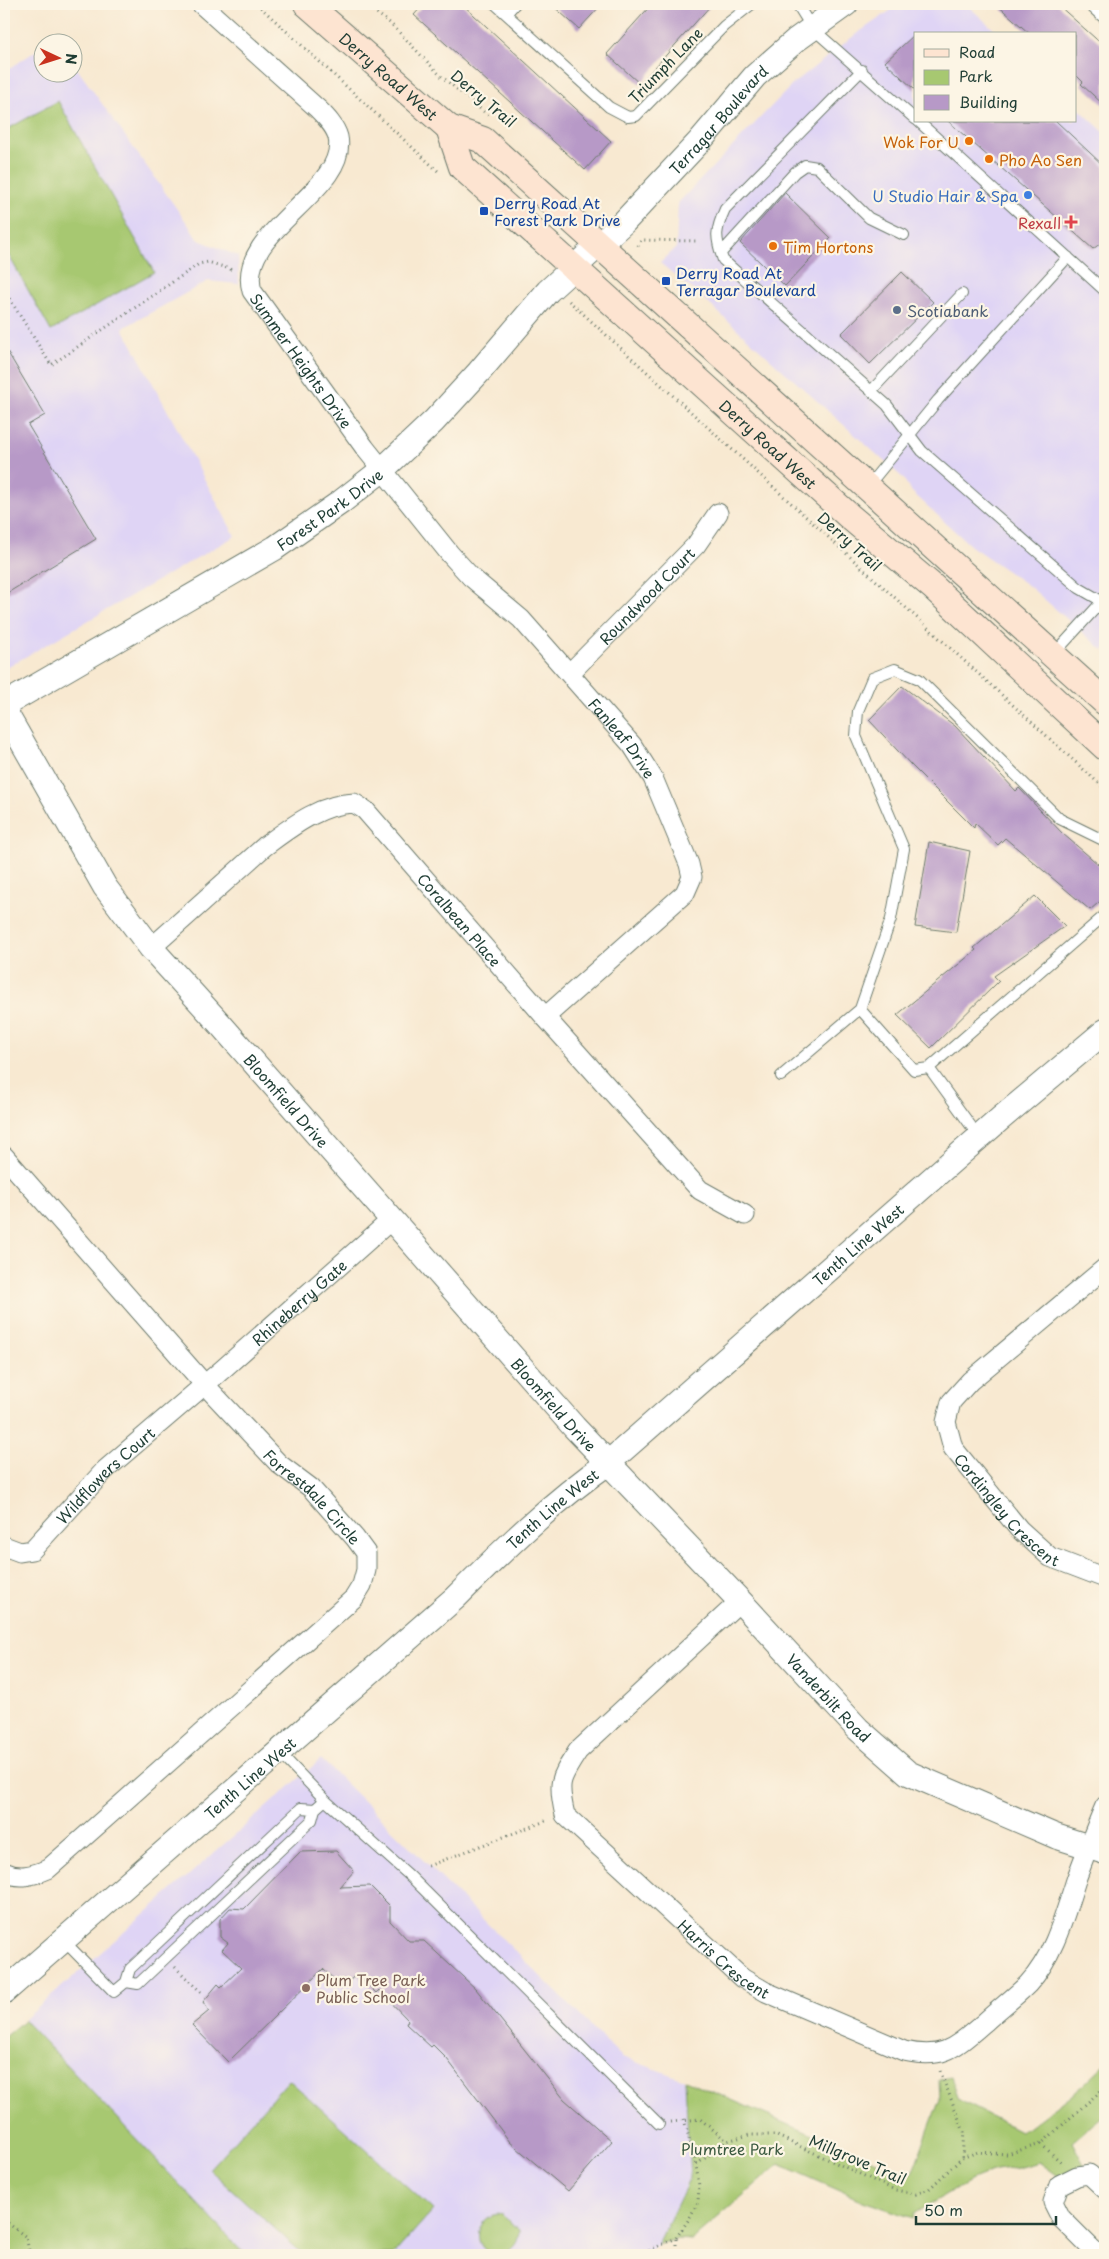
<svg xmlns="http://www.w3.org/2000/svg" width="1109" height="2259" font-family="'Playpen Sans',sans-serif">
<rect width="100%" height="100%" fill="#fcf5e5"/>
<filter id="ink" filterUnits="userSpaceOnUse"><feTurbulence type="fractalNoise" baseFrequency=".02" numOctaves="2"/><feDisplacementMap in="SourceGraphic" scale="10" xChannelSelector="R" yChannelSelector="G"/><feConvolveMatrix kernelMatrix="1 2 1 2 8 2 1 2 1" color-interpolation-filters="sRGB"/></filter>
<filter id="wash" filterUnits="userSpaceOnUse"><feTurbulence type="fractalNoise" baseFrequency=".0096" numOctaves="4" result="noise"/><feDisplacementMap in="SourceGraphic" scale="20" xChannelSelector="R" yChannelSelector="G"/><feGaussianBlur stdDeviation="1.12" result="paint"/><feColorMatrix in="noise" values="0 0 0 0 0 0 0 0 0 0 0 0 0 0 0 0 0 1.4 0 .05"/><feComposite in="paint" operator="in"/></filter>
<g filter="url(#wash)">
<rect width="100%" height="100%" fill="#f8e9d1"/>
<path fill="#dfd4f5" d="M900,4h66l33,30h-84v87h160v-16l30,28v519l-76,-66 -58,-40 -60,-55 -8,-13 -205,-184 -38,-31 16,-15 2,-45 116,-120 61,-48z
M42,47v25h30l1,-9 126,177 39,16 1,28 -31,-3 -85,47 112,208 -231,133v-597z
M321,1759l301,298 63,23 5,98 -32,66 -13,11h-399l-222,-235z"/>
<path fill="#a7c871" stroke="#638252" d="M58,101l96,171 -103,59 -47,-84v-116z
M24,2020l222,235h-242v-218z
M1105,2064v50l-33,28 17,32 -24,7 -26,-19 -21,6 -23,3 -23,9 -58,34 -1,4 -50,-17 -84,-37 -87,76 -14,-1 -20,5 32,-66 -5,-98 214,92 13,2 28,-75 -1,-19 12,-3 8,23 61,31 8,-3 54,-42z
M289,2080l144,130 -40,45h-89l-95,-86z
M496,2214l6,1 17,15c0,14 -7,20 -18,25 -28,0 -30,-33 -5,-41z"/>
<g id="blocks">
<path fill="#b799c7" d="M424,4h38l149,137 -26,29 -171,-155z
M551,4h51l-23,25z
M652,4h60l-72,80 -33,-30z
M996,4h61l48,43v59l-24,-22 2,-2 -8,-8v-40h-45z
M915,34v56l-30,-28z
M948,121h108l49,46v73l-12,9z
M785,193l46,45 -46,48 -45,-43z
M902,272l31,30 -63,62 -29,-30z
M4,346l41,69 -17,10 68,114 -92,56z
M902,686l53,40 61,65 3,-3 44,46 42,36v27l-15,13 -85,-72 -7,7 -23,-22 -1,5 -62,-62 -43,-46z
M929,842l41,9 -14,81 -41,-5z
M1035,896l30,30 -71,50 5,5 -68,67 -34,-33 79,-65 -2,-2z
M336,1851l18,20 -14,16 30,-1 20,20v15l19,20h15l52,48 88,110 48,42 -44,50 -58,-49 -63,-83 -14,-14 -2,2 -25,-23 2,-4 -29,-30 -3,3 -19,-19 -15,13 -19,-18 -95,93 -36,-37 17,-14 -6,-9 15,-18 3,3 20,-19 -19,-18 6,-7 -8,-6v-18l10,-11 14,1 56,-57z"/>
</g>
</g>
<g filter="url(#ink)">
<use href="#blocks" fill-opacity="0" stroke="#6b796b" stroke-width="1"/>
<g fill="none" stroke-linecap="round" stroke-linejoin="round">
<g stroke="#6b796b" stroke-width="12">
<path id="service" d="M495,4l114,103 19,10 8,-1 88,-90 28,-22
M797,4l15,24 103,91
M506,14l9,-10
M862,70l-137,139c-10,22 -10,28 -2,51l164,145 35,46 157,137 26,15
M918,121l187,170
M721,253l74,-81 10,-7 12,2 52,51 35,17
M871,391l91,-97
M868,486l70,-86 130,-143
M1054,654l51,-56
M860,1009l54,61 15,-2 176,-153
M929,1068l50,69
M781,1076l79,-67 31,-90 13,-70 -48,-113 2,-25 14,-33 23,-9 24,10 141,140 45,22
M279,1752l46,48 85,76 249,248
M63,1940l51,52 12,-10 12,2 174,-164 3,-11 10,-9
M126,1982l4,-13 171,-161 14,1"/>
</g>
<g stroke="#6b796b" stroke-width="21">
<g id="minor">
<path id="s1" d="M201,4l117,105c8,8 17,17 20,28 11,54 -103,94 -86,154l113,157 85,106 21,23 50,42 111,126 21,33 36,86 3,13 -7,16 -140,124"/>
<path d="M1095,4l10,9"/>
<path id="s2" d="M570,673l126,-128 22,-32"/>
<path id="s3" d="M151,948l114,-102c26,-19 55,-42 89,-43l11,7 180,207 155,173 45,25"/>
<path id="s4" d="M4,1156l201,229 74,79 32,24 44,50 11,15v17l-4,15 -8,13 -306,271c-16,7 -29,10 -44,3"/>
<path id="s5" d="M1105,1268l-135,113 -19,21 -5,20 7,26 66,81 31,28 55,21"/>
<path id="s6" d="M4,1546l16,6 12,-2 73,-80 118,-101 168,-149"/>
<path id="s7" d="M740,1601l-162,150c-18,28 -21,30 -13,64l177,163 24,14 138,59c41,9 51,-4 81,-29 14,-13 30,-25 43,-38 27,-29 37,-71 49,-107 9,-24 18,-48 28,-71"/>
<path d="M1098,2255l-37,-37 -8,-16 6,-17 18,-9 12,-2 16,15"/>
</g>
</g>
<g stroke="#6b796b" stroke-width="26">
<g id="tertiary">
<path id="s8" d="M4,705l271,-157 66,-46 41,-32 52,-49 45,-49 69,-81 76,-69 75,-80 56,-66 41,-36 50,-36"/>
<path id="s9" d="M4,710l101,177 46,61 70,77 353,402 166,174 118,128 50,44 147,63 50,16"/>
<path id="s10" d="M4,1992l451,-394c48,-48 97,-96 153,-135l392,-344 105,-88"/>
</g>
</g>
<g stroke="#6b796b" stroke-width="28">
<g id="secondary">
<path id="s11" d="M307,4l142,124 34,12 622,562"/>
<path id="s12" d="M449,128l13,39 387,349 84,71 172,160"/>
</g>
</g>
<path stroke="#6b796b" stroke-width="3" stroke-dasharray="1 4" stroke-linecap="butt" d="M257,4l183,169
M365,4l26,20 50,52 49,41
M638,246l3,-6 58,1
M4,290l47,75 148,-101 9,-2 25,8
M569,301l536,488
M428,1866l120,-46
M175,1967l28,27
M940,2071l24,61 -2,26
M684,2119l12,46
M671,2122l29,-3 27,22
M1041,2144l22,20
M4,2220l22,17 4,18
M640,2255l36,-17 13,-19 9,-17 1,-16 -3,-21 31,-24 22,-6h26l120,55 21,4 13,-5 33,-31 16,-6 29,2 34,-10 64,-57
M676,2255v-17"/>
<use href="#service" stroke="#fff" stroke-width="10"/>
<use href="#minor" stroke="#fff" stroke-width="19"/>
<use href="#tertiary" stroke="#fff" stroke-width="24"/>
<use href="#secondary" stroke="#fde4d1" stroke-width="26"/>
</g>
</g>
<g fill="#e8710a" stroke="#fcf5e5" stroke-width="2">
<circle cx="969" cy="141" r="5"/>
<circle cx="989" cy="159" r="5"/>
<circle cx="773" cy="246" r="5"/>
</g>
<circle fill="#3f7fe0" stroke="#fcf5e5" stroke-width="2" cx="1028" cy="195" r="5"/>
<g fill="#1a4fb4" stroke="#fcf5e5" stroke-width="2">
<rect x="479" y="206" width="10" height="10" rx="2.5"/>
<rect x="661" y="276" width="10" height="10" rx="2.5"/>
</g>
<path fill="#e0444e" stroke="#fcf5e5" stroke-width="2" d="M1068.5 214.5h5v5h5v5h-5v5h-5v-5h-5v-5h5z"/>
<circle fill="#5c6f8a" stroke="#fcf5e5" stroke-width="2" cx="897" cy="310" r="5"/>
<circle fill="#8d6e63" stroke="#fcf5e5" stroke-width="2" cx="306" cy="1988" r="5"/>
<g text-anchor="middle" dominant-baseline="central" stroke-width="4.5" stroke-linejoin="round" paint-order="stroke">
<g font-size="15" fill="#1f3d34" stroke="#fcf5e5">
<text transform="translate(665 65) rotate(-46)">Triumph Lane</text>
<text stroke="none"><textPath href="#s11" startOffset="109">Derry Road West</textPath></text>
<text transform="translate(484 98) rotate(40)">Derry Trail</text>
<text stroke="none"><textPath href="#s8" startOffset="932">Terragar Boulevard</textPath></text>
<text stroke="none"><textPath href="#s1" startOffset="462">Summer Heights Drive</textPath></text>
<text stroke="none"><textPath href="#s12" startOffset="454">Derry Road West</textPath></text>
<text stroke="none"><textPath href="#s8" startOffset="380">Forest Park Drive</textPath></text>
<text transform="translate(850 541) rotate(42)">Derry Trail</text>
<text stroke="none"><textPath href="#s2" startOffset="109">Roundwood Court</textPath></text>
<text stroke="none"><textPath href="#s1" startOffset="959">Fanleaf Drive</textPath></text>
<text stroke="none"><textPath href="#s3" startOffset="411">Coralbean Place</textPath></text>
<text stroke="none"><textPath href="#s9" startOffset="484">Bloomfield Drive</textPath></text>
<text stroke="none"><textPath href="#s10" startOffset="1135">Tenth Line West</textPath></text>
<text stroke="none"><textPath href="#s6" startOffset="394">Rhineberry Gate</textPath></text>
<text stroke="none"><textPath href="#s9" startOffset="889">Bloomfield Drive</textPath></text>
<text stroke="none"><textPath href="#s6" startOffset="134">Wildflowers Court</textPath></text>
<text stroke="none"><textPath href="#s4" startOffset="460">Forrestdale Circle</textPath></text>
<text stroke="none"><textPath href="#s5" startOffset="334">Cordingley Crescent</textPath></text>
<text stroke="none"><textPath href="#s10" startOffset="731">Tenth Line West</textPath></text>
<text stroke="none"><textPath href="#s9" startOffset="1291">Vanderbilt Road</textPath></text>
<text stroke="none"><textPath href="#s10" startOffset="326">Tenth Line West</textPath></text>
<text stroke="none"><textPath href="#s7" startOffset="504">Harris Crescent</textPath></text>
<text transform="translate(858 2159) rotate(23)">Millgrove Trail</text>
</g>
<g font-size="15" fill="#c56008" stroke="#fcf5e5" text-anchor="start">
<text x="959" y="141" text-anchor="end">Wok For U</text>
<text x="999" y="159">Pho Ao Sen</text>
<text x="783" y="246">Tim Hortons</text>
</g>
<g font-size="15" fill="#366cbe" stroke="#fcf5e5" text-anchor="end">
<text x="1018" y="195">U Studio Hair &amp; Spa</text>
</g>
<g font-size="15" fill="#164399" stroke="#fcf5e5" text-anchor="start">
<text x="494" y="202">Derry Road At<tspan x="494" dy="17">Forest Park Drive</tspan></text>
<text x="676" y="272">Derry Road At<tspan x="676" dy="17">Terragar Boulevard</tspan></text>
</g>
<g font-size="15" fill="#be3a42" stroke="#fcf5e5" text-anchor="end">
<text x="1061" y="222">Rexall</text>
</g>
<g font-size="15" fill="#4e5e75" stroke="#fcf5e5" text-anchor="start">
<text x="907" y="310">Scotiabank</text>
</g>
<g font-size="15" fill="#785e54" stroke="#fcf5e5" text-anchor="start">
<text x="316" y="1979">Plum Tree Park<tspan x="316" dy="17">Public School</tspan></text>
</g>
<g font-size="15" fill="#3a5940" stroke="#fcf5e5">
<text x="732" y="2148">Plumtree Park</text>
</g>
</g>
<rect width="1109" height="2259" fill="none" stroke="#fcf5e5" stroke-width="20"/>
<rect x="914" y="32" width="162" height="90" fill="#fcf5e5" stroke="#a4ab9e"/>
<rect x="924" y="49" width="25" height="8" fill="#fde4d1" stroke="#a4ab9e"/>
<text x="959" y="58" font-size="15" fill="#1f3d34">Road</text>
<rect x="924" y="70" width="25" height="15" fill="#a7c871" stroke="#a4ab9e"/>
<text x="959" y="82" font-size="15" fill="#1f3d34">Park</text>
<rect x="924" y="95" width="25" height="15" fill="#b799c7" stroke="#a4ab9e"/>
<text x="959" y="108" font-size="15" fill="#1f3d34">Building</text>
<g transform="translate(58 58) rotate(94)"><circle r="24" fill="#fcf5e5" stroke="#a4ab9e"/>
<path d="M0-4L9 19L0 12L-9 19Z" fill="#c8321e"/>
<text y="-8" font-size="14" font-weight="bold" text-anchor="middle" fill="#1f3d34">N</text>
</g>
<path d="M916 2216v8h140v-8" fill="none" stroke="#1f3d34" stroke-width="2.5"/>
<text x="924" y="2216" font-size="15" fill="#1f3d34" stroke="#fcf5e5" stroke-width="4" paint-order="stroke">50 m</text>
</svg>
